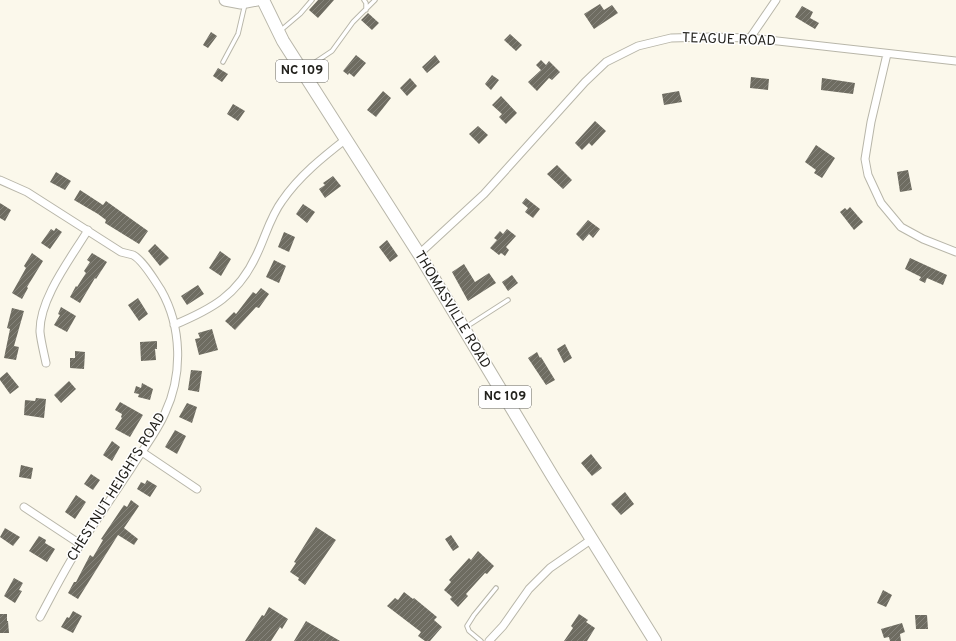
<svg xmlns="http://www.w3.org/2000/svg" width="956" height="641" font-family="Overpass,sans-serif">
<defs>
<pattern id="building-hatch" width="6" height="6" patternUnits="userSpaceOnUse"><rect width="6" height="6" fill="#6e6c61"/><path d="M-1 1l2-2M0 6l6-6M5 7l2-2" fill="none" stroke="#86847c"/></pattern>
</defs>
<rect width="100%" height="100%" fill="#fbf8eb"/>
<path fill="url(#building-hatch)" d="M318,0h16l-16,18 -9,-8z
M600,4l4,6 8,-5 6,8 -24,16 -10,-15z
M802,6l11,6 -3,6 9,5 -4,6 -20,-12z
M368,13l11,10 -7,7 -11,-10z
M211,32l6,4 -9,12 -5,-3z
M510,34l12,11 -6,6 -12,-11z
M356,55l10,8 -12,14 -5,-4 -1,2 -5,-4z
M435,55l5,7 -13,11 -5,-6z
M541,60l5,5 3,-4 11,11 -8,8 -3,-2 -12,13 -9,-9 13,-12 -5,-5z
M218,68l10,6 -6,8 -9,-6z
M492,75l7,5 -8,10 -6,-6z
M751,77l18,2 -1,11 -18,-2z
M410,78l7,8 -10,10 -7,-8z
M822,78l33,5 -2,11 -32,-4z
M383,91l8,7 -15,19 -9,-7z
M679,91l3,11 -18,3 -2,-11z
M501,96l16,17 -11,11 -7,-7 3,-3 -10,-9z
M233,104l12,7 -7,10 -11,-7z
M595,121l11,10 -14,15 -3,-3 -7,7 -7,-7z
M478,126l10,9 -9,9 -10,-10z
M816,145l19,13 -13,20 -8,-5 2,-3 -11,-8z
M557,165l15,15 -9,9 -16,-15z
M908,170l4,20 -12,2 -3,-20z
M56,172l15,9 -6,9 -15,-8z
M333,176l8,10 -16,12 -6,-9 6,-4 -2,-2z
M80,190l23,15 3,-4 42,30 -9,13 -34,-21 1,-3 -8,-6 -24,-14z
M526,198l14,11 -7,9 -8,-6 3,-4 -6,-5z
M0,203l11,7 -6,11 -5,-3z
M303,204l12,8 -8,11 -11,-9z
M850,207l13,15 -9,8 -14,-18 5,-4 2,2z
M588,220l12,9 -7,9 -4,-4 -6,7 -7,-7z
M56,228l6,4 -12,17 -9,-6 10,-14 3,2z
M507,229l9,7 -10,11 3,3 -4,6 -4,-3 -2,2 -9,-7 7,-8 -3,-2 6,-7 3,3z
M284,232l11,5 -6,15 -11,-5z
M387,240l11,16 -8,6 -11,-15z
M155,244l14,14 -9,8 -12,-15z
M220,251l11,8 -10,17 -12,-8z
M32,253l11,8 -16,26 1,1 -6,11 -10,-6 14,-25 -2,-2z
M92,253l15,9 -11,17 -1,-1 -15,25 -10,-6 6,-11 1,1 9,-14 -2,-2 6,-9 -3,-2z
M910,258l37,17 -4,10 -16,-7 -2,5 -6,-3 2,-3 -16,-8z
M274,260l12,6 -7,17 -13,-6z
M464,264l11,18 14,-9 7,10 -28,18 -16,-29z
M512,275l6,8 -10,8 -6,-9z
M198,285l6,9 -17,11 -6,-9z
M261,288l8,6 -10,14 -3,-1 -21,23 -10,-9 9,-9 2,2 17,-22 3,2z
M138,298l10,16 -9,7 -11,-16z
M61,307l15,9 -9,16 -13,-7 6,-10 -2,-1z
M12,308l12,3 -10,35 5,1 -3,13 -12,-2 6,-29 -3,-1z
M212,329l6,21 -19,5 -4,-16 5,-1 -2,-5z
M157,341v8h-2l1,11 -15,1 -1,-19z
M565,344l7,14 -8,5 -7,-14z
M75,351l10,1 -1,17 -14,-1v-10h5z
M537,352l3,6 1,-1 14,23 -9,5 -18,-27z
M191,370l11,1 -3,21 -11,-2z
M7,372l12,15 -9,7 -10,-14v-2z
M69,381l7,8 -15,14 -7,-8z
M142,383l11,6 -3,11 -12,-3 1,-3 -5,-1 2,-7 5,2z
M36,398l10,1 -2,19 -20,-3 1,-15 10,1z
M120,402l23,13 -13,22 -15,-8 7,-11 -1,-1 1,-3 -7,-4z
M187,403l10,4 -5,16 -13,-6z
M175,430l11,6 -9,18 -12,-7z
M112,441l8,6 -8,14 -9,-6z
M591,454l11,14 -10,8 -11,-13z
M21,465l12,3 -2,11 -12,-2z
M91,474l9,6 -7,10 -9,-6z
M147,480l10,6 -7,11 -13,-8 4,-7 4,2z
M625,492l9,12 -13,11 -10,-11z
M76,495l10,7 -11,17 -10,-7z
M131,500l8,6 -15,22 14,11 -4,6 -16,-10 -40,64 -10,-6 6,-11h2l14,-27 3,2 10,-17 -2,-1 23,-34 3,2z
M316,527l20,13 -31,45 -7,-5 1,-2 -9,-6 6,-9 -2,-1z
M5,528l15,9 -7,9 -13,-9z
M451,535l8,12 -6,4 -8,-12z
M39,536l7,4 -1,3 10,6 -8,13 -18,-11z
M478,551l16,15 -7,8 -2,-1 -19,21 2,2 -10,11 -8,-8 2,-2 -8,-7 7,-8 -2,-2 20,-22 2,2z
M14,578l9,5 -4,7 3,1 -7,12 -11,-7z
M883,590l9,5 -6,12 -9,-4z
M404,592l9,7 1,-1 23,19 -3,3 8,7 -12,14h-5l-7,-5 3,-4 -34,-26 8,-8 3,2z
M269,607l19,12 -6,10 -2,-2 -9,14h-26l17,-26 2,1z
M73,611l9,5 -9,17 -12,-6 6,-10 2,1z
M0,614h7v7h1l1,12h-9z
M579,614l9,6 -2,2 9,6 -8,13h-23l9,-13 -2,-2z
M915,615h12l1,14h-12z
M306,621l34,20h-46z
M902,623l3,9 -5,2 1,7h-11l-1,-4 -5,1 -3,-9z"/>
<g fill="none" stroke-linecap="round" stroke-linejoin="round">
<g stroke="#b8b6a9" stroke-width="5.5">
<path id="lane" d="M364,0l2,3v7
M280,31l20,-17 12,-14
M223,62l15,-28 7,-30
M303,70l17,-11 12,-8 21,-29 22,-22
M466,327l42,-27
M481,641l-12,-10 -2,-5 7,-11 22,-27"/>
</g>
<g stroke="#b8b6a9" stroke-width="9">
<path id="street" d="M750,38l26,-38
M887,54l-16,68 -6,37 3,16 13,28 20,24 22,12 33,13
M0,180l27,12 94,60c4,1 8,2 12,3 10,5 22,26 28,35 21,37 22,85 4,123 -8,19 -22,36 -33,54 -14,21 -28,42 -42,63 -19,27 -34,57 -50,87
M419,254l65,-60 101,-112 21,-20 32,-16 33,-8 39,-1 40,1 206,23
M174,325c38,-16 64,-30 82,-69 9,-18 14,-39 26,-55 17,-25 41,-44 64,-62
M46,363c-2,-10 -5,-21 -6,-31 -1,-33 31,-74 48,-102
M142,452l55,37
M24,507l56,37
M489,641l14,-15 26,-37 21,-21 42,-29"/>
</g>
<g stroke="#b8b6a9" stroke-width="13">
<path id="secondary" d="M225,0l16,3 16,-3"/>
</g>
<g stroke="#b8b6a9" stroke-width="14">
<path id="primary" d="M263,0l20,41 136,213 134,223 102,164"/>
</g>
<use href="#lane" stroke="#fff" stroke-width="3.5"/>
<use href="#street" stroke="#fff" stroke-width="7"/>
<use href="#secondary" stroke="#fff" stroke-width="11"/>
<use href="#primary" stroke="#fff" stroke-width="12"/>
</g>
<g text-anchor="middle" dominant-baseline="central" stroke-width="3" stroke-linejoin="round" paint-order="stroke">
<g fill="#fff" stroke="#656461" stroke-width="1">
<rect x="276" y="60" width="52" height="22" rx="3"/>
<rect x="479" y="386" width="52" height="22" rx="3"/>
</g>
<g font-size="13" font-weight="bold" fill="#23221d">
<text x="302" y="71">NC 109</text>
<text x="505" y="397">NC 109</text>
</g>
<g font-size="14" fill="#23221d" stroke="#fff">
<text transform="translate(729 40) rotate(2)">TEAGUE ROAD</text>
<text transform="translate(452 310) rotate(59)">THOMASVILLE ROAD</text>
<text transform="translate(117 487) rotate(-58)">CHESTNUT HEIGHTS ROAD</text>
</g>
</g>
</svg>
